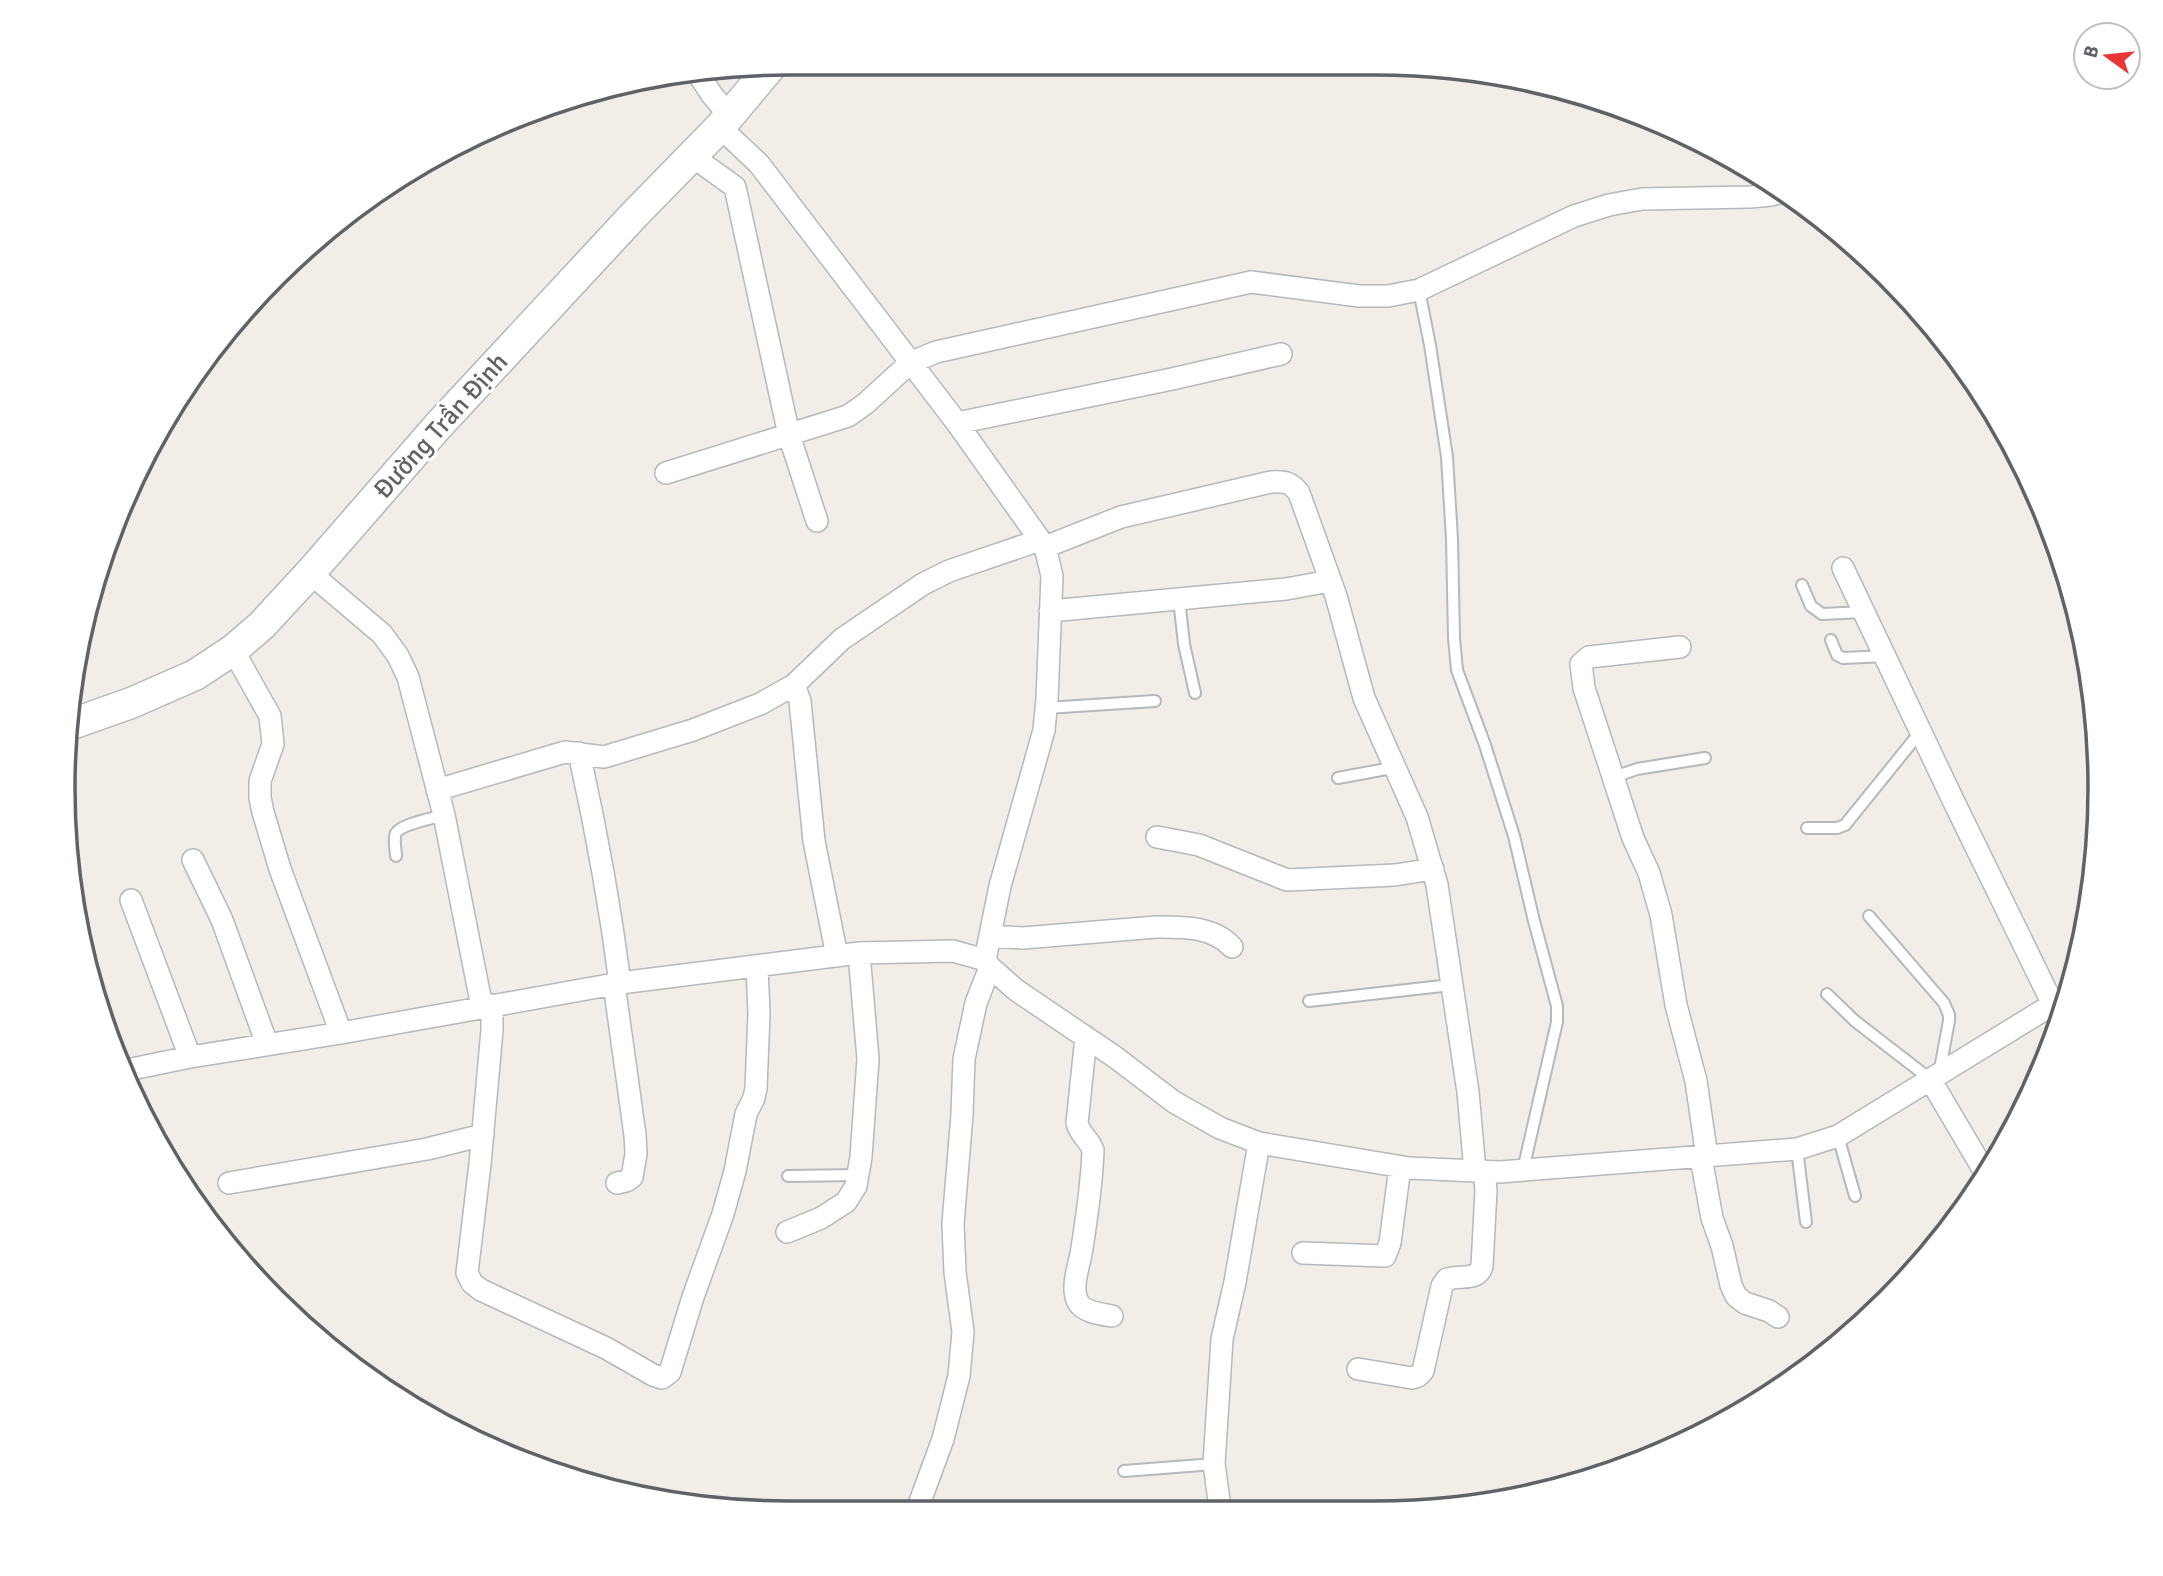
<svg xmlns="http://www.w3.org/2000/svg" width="2163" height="1576" font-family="Signika,sans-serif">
<rect width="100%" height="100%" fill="#f1eee8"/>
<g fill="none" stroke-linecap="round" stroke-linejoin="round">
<g stroke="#b5b8bc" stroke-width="14">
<path id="service" d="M1419,290l11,55 17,112 5,82 2,99 3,32 28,75 29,91 20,85 23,85v16l-34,148
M1802,585l9,21 11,8 42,-2
M1179,599l5,45 11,49
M1831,640l6,15 6,3 43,-2
M1046,708l109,-7
M1614,777l23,-8 68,-11
M1338,778l59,-11
M1807,828h30l8,-3 76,-94
M396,856c0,-6 -3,-17 0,-23 5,-9 38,-15 48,-18
M1869,916l75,87 5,12v6l-10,53
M1827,994l28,27 75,58
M1309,1001l142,-16
M1838,1136l17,60
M1797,1149l9,73
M788,1176l70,-1
M1124,1471l90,-7"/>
</g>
<g stroke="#b5b8bc" stroke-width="24">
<path id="minor" d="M699,75l13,20 17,20
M720,127l39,37 198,259 88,124 7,29 -5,123 -3,31 -44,156 -15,74
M692,156l43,31 54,248 28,86
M957,423l215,-44 109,-25
M666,473l182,-57 17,-12 45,-41 26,-11 315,-70 108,14h29l31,-6 155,-74 35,-11 33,-6 108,-2 21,-2 14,-4
M1045,547l76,-30 150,-35c13,-1 20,0 28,11l37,103 28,102 53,119 20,68 31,207 7,79
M1843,568l110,232 108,221
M310,573l72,61 16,22 10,21 36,138 38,192
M1050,611l236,-22 44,-8
M1680,647l-91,10 -8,7 3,24 49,150 16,35 12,42 15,90 20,76 11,76
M233,650l37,66 3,28 -13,37v17l3,14 17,57 61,164
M794,685l6,16 14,140 23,115
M579,753c17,76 31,153 41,230
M437,790l128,-38 39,5 89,-27 67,-26 34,-19 48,-46 81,-55 26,-13 91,-31
M1157,837l42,8 88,35 108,-5 38,-6
M193,860l29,60 45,124
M131,900l59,157
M990,936l33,2 133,-11c27,0 57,-1 76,20
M614,984l21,151 1,19 -4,23 -6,4 -9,2
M492,1005v25l-12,134 -13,109 5,10 9,7 125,58 47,27 9,3 8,-6 23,-75 30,-83 12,-43 11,-57 8,-16 2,-10 3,-74 -2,-48
M1086,1037l-9,86c3,12 12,16 16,27 -1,33 -6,66 -11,98 -2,16 -12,39 -4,54 5,10 23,12 34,14
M122,1071l68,-14 151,-24 279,-50 239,-30 94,-2 32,9 5,7 26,23 99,67 59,45 46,26 39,15 150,25 90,4 298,-23 41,-13 230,-141
M1930,1079l56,95
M1701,1158l11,60 10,28 9,39 5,11 9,7 24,8 9,6
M229,1183l198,-34 56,-14
M787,1232l34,-14 25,-16 10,-16 5,-29 7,-98 -9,-106
M1303,1253l82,3 5,-13 10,-76
M1358,1369l54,9 6,-2 5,-5 19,-85 5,-7c15,-4 31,2 35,-13l4,-76 -2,-19
M918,1507l25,-68 16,-63 4,-44 -8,-60 -2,-48 9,-110 2,-55 12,-56 14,-36
M1220,1508l-6,-44 8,-125 13,-57 24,-139"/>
</g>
<g stroke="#b4b7bc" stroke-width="33">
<path id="secondary" d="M66,726l65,-23 64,-28 38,-25 29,-25 48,-52 128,-147 196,-211 86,-88 52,-62"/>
</g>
<use href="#service" stroke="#fff" stroke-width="10"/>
<use href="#minor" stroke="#fff" stroke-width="21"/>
<use href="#secondary" stroke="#fff" stroke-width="30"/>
</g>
<g text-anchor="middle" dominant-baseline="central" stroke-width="6" stroke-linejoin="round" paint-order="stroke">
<g font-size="26" fill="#5f6368" stroke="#fff">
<text transform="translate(441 426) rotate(-48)">Đường Trần Định</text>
</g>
</g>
<path d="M0 0H2163V1576H0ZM788 75H1375A713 713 0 0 1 2088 788V788A713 713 0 0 1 1375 1501H788A713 713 0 0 1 75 788V788A713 713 0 0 1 788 75Z" fill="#fff" fill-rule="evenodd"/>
<path fill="none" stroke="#5f6368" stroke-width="3.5" d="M788 75H1375A713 713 0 0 1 2088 788V788A713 713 0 0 1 1375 1501H788A713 713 0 0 1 75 788V788A713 713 0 0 1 788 75Z"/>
<g transform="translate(2107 56) rotate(285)"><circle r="33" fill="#ffffff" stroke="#bfc1c3" stroke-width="2"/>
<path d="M0-5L12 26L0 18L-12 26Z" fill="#e93736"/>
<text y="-10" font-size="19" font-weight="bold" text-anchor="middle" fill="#5f6368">B</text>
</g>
</svg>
